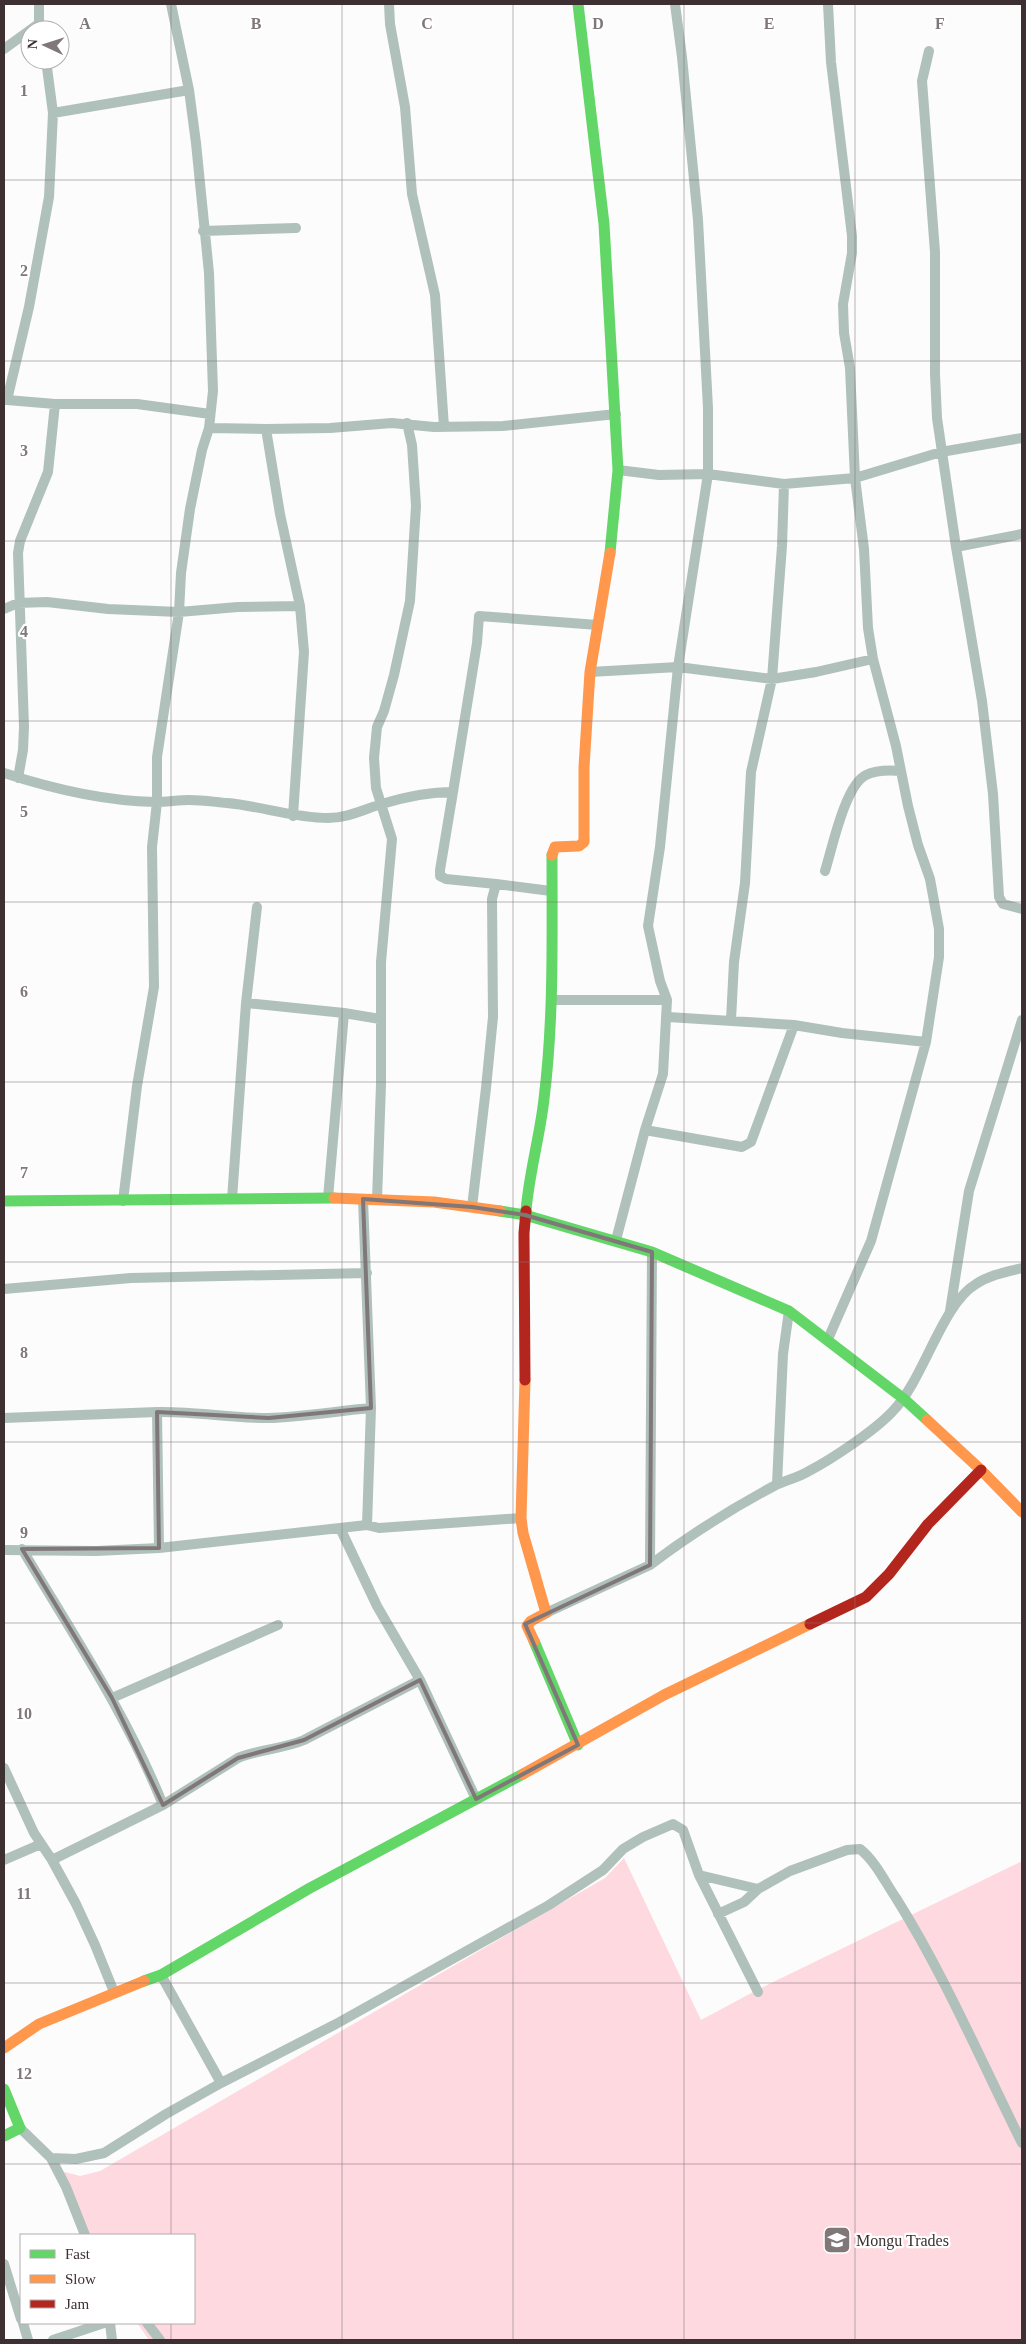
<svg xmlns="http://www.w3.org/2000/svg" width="1026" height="2344" font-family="Georgia,serif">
<rect width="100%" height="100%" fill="#fcfcfc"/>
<path fill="#fed9df" d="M624,1858l77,162 56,-30 265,-129v479h-873l-12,-17h57v-88h-106l-27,-64 19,5 20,-5 505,-293z"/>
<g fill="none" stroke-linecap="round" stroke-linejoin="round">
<path stroke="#b0c0bb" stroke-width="10" d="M39,4v25
M389,4l1,20 15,83 7,87 23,101 9,132
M4,49l33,-24
M929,51l-7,30 13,171v122l2,44 19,129 26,154 11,93 6,103 4,7 19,5
M53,113l136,-23
M203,231l93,-3
M4,400h3l22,-93 20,-110 4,-84 -7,-53
M7,400l48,4h82l73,10
M266,429l64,-1 62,-5 42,4 69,-1 113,-12
M618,470l41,5 49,-1 76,10 71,-6 86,-26 81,-14
M956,547l66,-13
M4,609l14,-6 29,-1 61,7 71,3 59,-5 62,-1 -20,-92 -14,-85 -57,-1
M590,672l88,-5 94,12 44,-7 57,-13
M4,773c49,16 100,28 151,29 12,0 23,-2 34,-2 13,0 26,2 38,3 34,3 66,15 101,15 20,0 36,-9 54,-14 23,-7 47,-12 71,-12l24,-149 2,-27 119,9
M18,778l5,-28 1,-23 -6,-174 2,-12 28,-69 7,-68
M453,792l-13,78v6l6,3 50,5 -4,15 1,118 -7,71 -14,119
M293,816l11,-164 -4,-46
M825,871c7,-22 20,-86 41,-96 10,-5 23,-5 35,-4
M496,884l55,7
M552,1000h115l-4,74 -18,56 -29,110
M667,1000l-7,-19 -12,-55 12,-79 18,-180 30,-193v-66l-10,-188 -16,-163 -7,-53
M246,1003l11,-96
M344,1013l36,6
M668,1017l126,8 48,8 84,9
M731,1020l3,-58 11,-79 6,-111 21,-93 10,-133 2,-62
M645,1130l97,17 9,-5 43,-117
M232,1199l14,-196 98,10 -16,185
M363,1199l8,209 -4,117
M377,1200l4,-116v-122l11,-123 -16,-51 -2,-30 3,-31 7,-16 10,-36 16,-74 6,-95 -4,-61 -5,-22
M123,1201l14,-115 17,-99 -2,-140 5,-45v-45l22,-145 2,-39 9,-64 12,-59 7,-22 4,-37 -4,-118 -13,-130 -7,-53 -18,-86
M4,1289l127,-11 236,-5
M950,1311l19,-120 53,-171
M828,1339l43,-98 55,-199 13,-85v-28l-9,-50 -12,-34 -10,-39 -12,-60 -23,-87 -5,-31 -4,-79 -9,-71 -5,-110 -6,-35 -1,-29 9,-51v-17l-21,-174 -3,-58
M157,1412c37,-1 73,6 111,6 34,-1 69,-7 103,-10
M4,1418l153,-6 2,136
M777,1484l6,-130 6,-43
M341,1530l36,76 43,74 56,119
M22,1549c50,84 105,166 141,256l-111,55
M4,1550l92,1 63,-3 208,-23 12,3 142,-10
M650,1565c41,-31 79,-55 124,-79 11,-6 24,-8 35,-15 23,-12 65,-40 83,-59 32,-32 49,-107 84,-128 14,-9 30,-12 46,-16
M546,1613l104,-48 2,-313
M112,1698l166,-73
M4,1768l30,65 18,27 24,44 19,41 19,47
M163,1805l75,-47c22,-9 45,-9 66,-18l116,-60
M4,1860l37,-16
M699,1875l59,14
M718,1914l26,-12 14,-13 32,-18 57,-21 13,-1c16,13 25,33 36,49 49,78 85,163 126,245
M161,1975l60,108
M20,2128l31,30 15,29 19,48
M51,2158l25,1 28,-6 62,-39 55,-31 115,-59 213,-119 54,-35 20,-21 20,-12 30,-13 10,6 16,45 59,117
M4,2264l17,55
M23,2323l5,17
M110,2323l2,17
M147,2323l13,17
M53,2340l51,-17"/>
<path stroke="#63d668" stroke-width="11" d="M578,4l26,220 14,246 -8,83
M4,1201l330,-3
M500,1211l25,4 127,37 137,59 115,88 23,21
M526,1211c3,-38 14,-75 18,-112 10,-81 8,-163 8,-244
M534,1641l44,104
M144,1981l17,-6 149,-87 213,-114
M4,2089l16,39 -16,8"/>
<path stroke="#ff974d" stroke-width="11" d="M552,855l3,-8 24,-1 5,-4v-75l6,-95 20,-119
M334,1198l100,4 66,9
M525,1380l-4,138 2,15 23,80 -15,8 -4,5 7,15
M927,1420l54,50 41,42
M523,1774l141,-79 146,-71
M4,2048l35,-24 105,-43"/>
<path stroke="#b3261e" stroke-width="11" d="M525,1380l-1,-147 2,-22
M810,1624l56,-27 23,-23 39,-50 53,-54"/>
</g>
<path fill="none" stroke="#807779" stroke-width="4" stroke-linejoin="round" d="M363,1199l109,8 53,8 127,37 -2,313 -125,59 53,121 -102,54 -56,-119 -116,60 -66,18 -75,47 -51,-107 -90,-149 137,-1 -2,-136 112,6 102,-10z"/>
<path fill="none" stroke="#807779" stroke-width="1" stroke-opacity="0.55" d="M171,4v2231M342,4v2336M513,4v2336M684,4v2336M855,4v2336M4,180h1018M4,361h1018M4,541h1018M4,721h1018M4,902h1018M4,1082h1018M4,1262h1018M4,1442h1018M4,1623h1018M4,1803h1018M4,1983h1018M4,2164h1018M171,2323v17"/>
<defs>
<g id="university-square" transform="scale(1.4375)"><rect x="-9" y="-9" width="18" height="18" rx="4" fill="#807779" stroke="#fff"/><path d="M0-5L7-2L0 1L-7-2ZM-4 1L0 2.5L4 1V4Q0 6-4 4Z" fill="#fff"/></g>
</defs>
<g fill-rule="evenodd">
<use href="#university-square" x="837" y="2240"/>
</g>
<g text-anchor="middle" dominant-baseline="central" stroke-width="4.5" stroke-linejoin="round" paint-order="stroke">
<g font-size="16" fill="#3e3032" stroke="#fff" text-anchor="start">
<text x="856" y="2240">Mongu Trades</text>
</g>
</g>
<g font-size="16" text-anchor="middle" font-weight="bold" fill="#807779" stroke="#fff" stroke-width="4.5" stroke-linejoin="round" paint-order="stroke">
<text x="85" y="29">A</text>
<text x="256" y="29">B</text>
<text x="427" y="29">C</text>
<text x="598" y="29">D</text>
<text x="769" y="29">E</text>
<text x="940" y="29">F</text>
<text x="24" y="96">1</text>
<text x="24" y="276">2</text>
<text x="24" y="456">3</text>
<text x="24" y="637">4</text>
<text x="24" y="817">5</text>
<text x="24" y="997">6</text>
<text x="24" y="1178">7</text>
<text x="24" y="1358">8</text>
<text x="24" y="1538">9</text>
<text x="24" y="1719">10</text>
<text x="24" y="1899">11</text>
<text x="24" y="2079">12</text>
</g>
<rect width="1026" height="2344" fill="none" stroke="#3e3032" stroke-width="10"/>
<rect x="20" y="2234" width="175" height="90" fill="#ffffff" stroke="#b2acad"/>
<rect x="30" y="2250" width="25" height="8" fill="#63d668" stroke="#b2acad"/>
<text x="65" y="2259" font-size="15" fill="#3e3032">Fast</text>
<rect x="30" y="2275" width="25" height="8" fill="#ff974d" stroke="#b2acad"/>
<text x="65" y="2284" font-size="15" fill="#3e3032">Slow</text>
<rect x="30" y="2300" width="25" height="8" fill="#b3261e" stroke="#b2acad"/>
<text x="65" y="2309" font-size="15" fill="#3e3032">Jam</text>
<g transform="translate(45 45) rotate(274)"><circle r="24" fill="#ffffff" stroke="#b2acad"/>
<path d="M0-4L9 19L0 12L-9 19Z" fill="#807779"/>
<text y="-8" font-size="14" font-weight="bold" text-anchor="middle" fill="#3e3032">N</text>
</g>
</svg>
